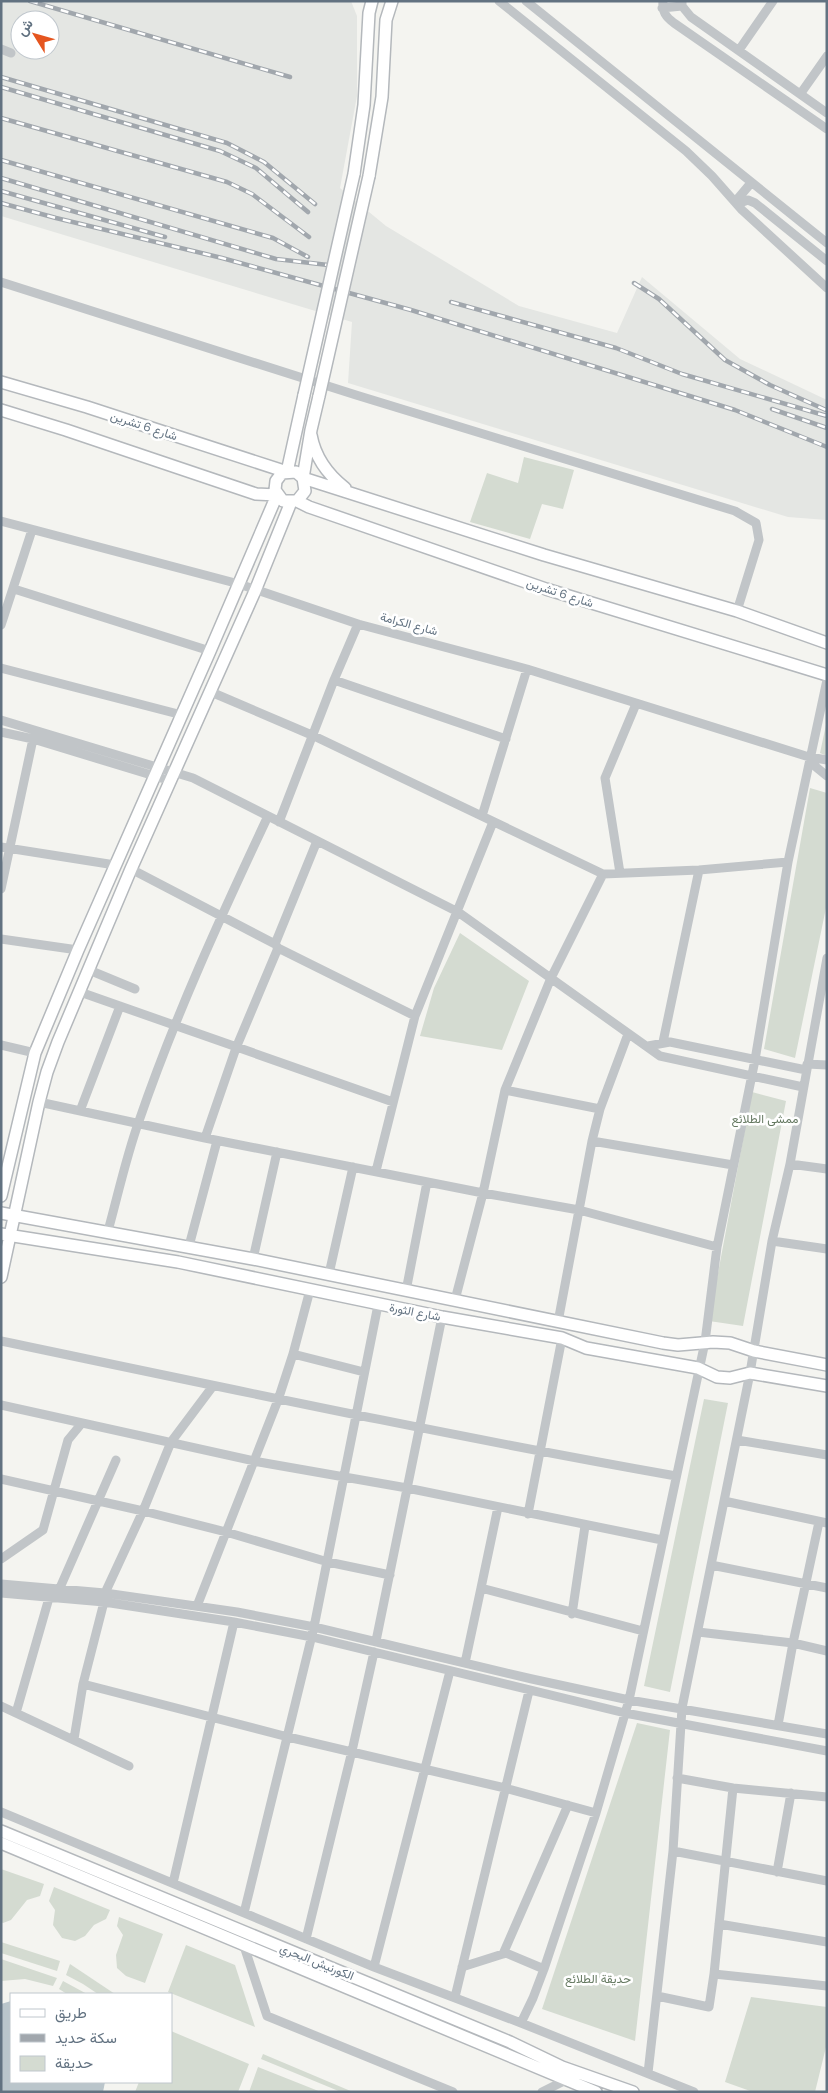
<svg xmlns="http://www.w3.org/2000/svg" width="828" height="2093" font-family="'DM Sans',Vazirmatn,sans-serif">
<rect width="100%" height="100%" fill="#f4f4f0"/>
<path fill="#e4e6e3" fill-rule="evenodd" d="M1,1h350l6,15v80l-17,92 46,38 133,80 98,27 25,-56 98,82 87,41v120l-39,-3 -440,-134 4,-61 -351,-106zM20,20h30v30h-30z"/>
<path fill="#d4dbd1" d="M524,457l50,13 -11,39 -21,-5 -12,35 -60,-17 17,-49 31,10z
M827,720v36l-7,-3z
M810,788l17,5v110l-32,155 -31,-9z
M460,933l69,48 -27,69 -82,-14 14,-48z
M752,1092l34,9 -43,225 -34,-5z
M704,1399l24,4 -58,289 -26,-6z
M637,1723l33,7 -35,311 -93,-32z
M1,1869l43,15 -4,12 -13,4 -16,20 -8,3 -2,-1z
M54,1887l56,23 -4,9 -12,6 -9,11 -10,5 -13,-3 -9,-13 2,-15 -6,-9z
M119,1917l44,17 -18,49 -19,-7 -9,-8 -1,-13 7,-20 -6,-9z
M1,1942l59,19 -3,10 -56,-18z
M186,1945l49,20 20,62 -87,-35z
M1,1959l56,19 -4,8 -28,-7 -24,2z
M70,1964l45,30h-17l-15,-10 -17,-9z
M63,1981l24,13h-20l-8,-5z
M751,1997l76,10v36l-12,49h-62l-28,-10z
M171,2031l78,33 -11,28h-103l4,-10h32z
M263,2054l90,38h-12l-80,-33z
M258,2067l63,25h-72z"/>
<path fill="#bac5cb" d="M11,2001v81h94l-2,10h-102v-88z"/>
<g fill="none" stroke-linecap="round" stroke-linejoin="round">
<g stroke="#b4b8bc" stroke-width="14">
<path id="major" d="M354,174l10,-69 5,-92 3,-12
M369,176l13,-79 4,-77 6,-19
M1,382l86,25 200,65 17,-77
M319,396l-8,34 -8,48 2,13 -8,10h-14l-8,-11 1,-9 6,-8 14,-1 7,6 241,77 193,56 90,32
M1,410l65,20 190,64 21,1 -67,156 -132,299 -43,103 -34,143
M311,435c4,22 16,39 34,53
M297,501l12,6 237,82 281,86
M1,1213l252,46 410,84 15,2 35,-3 17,1 24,8 73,14
M1,1234l177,28 264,55 120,21 24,10 112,20 19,9 13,1 20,-5 77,13
M1,1277l38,-175 8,-30 11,-30 73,-173 124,-278 36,-89
M1,1831l509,211 52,25 71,25
M1,1843l595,249"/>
</g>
<path stroke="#c1c5c8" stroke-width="9" d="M499,1l187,150 26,25 30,34 85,78
M526,1l301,242
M663,1c-1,11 3,16 11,22l153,106
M682,1v5l9,11 136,96
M662,8l20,-2
M1,49l10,4
M739,50l34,-49
M801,93l26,-37
M735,202l16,-19
M737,204l11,-4 7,3 72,58
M1,282l355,113 379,116 21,12 3,17 -22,71
M1,521l238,63 119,40 169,45 282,88 18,3
M14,589l196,62
M1,625l31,-95
M1,668l181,47
M334,680l172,59
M211,692l103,44 289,138 96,-4 89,-8
M1,720l192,58 265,134 202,144 143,31
M1,732l32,7 138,42
M809,757l7,10 11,9
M482,816l45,-147
M279,822l55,-142 24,-56
M1,847l114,18
M131,869l144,75 3,4 137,68
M620,873l-15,-95 31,-74
M1,889l32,-150
M1,939l77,11
M275,944l42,-103
M89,970l46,19
M80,992l313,110
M663,1042l36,-172
M1,1045l34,8
M648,1046l22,-4 136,28
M807,1064l20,1
M505,1090l95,19
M39,1102l166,36 278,55 96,17 138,37
M80,1111l40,-105
M205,1138l31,-90 42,-100
M592,1141l141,24
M790,1164l37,5
M376,1171l39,-155 78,-194
M108,1231c10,-36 18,-74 31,-110 36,-105 82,-205 129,-305
M772,1241l55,8
M189,1246l28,-105
M253,1259l24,-107
M329,1274l24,-107
M406,1291l21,-109
M455,1300l28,-107 22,-103 46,-112 52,-104
M558,1322l34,-181 8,-32 28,-75
M1,1341c225,47 449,95 675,135
M293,1354l71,18
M1,1405l258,57 148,26 255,52
M737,1440l90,15
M1,1479l142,32 83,21 102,30 62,13
M724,1501l103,22
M498,1507l-17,81 162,43
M528,1514l34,-176
M1,1559l42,-29 25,-90 14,-17
M711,1565l116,23
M1,1584l104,9 132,19 77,15 218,52 97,21 198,34
M59,1590l57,-130
M1,1593l103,9 130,20 78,15 313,76 202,38
M105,1593l38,-82 28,-69 42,-56
M197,1606l81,-206 15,-46 17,-64
M572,1614l13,-88
M698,1632l95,11 34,8
M376,1641l66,-324
M465,1663l16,-75
M83,1684l205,53 217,51 91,25
M1,1706l128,60
M16,1713l33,-115
M778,1725l15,-82 26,-121
M74,1739l9,-55 21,-82
M677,1778l56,10 94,9
M1,1812l373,155 147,56 173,69
M673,1851l154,30
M777,1872l14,-79
M173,1883l61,-261
M244,1913l70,-286 64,-322
M719,1924l108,18
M306,1939l46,-188 22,-99
M244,1946l23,70 186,76
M503,1954l65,-149
M374,1967l76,-296
M462,1967l44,-14 38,16
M714,1974l113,12
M657,1996l52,11 5,-33 19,-186
M455,1997l74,-306
M521,2023l12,-25 11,-29 52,-156 33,-113 76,-358 12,-95 38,-187 33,-198 39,-182
M648,2073l25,-222 9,-143 68,-335 22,-132 18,-77 37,-206
M542,2092l24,-12"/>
<use href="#major" stroke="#fff" stroke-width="11"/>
<g stroke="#a1a7ad" stroke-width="4.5">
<path id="rail" d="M30,1l260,76
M1,77l226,66 37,19 51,42
M1,87l219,64 36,17 52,44
M1,118l226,64 25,12 57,43
M1,160l272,78 35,19
M1,178l275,81 52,6
M1,191l164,46
M1,203l55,15 166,40 189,52 324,100 92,37
M634,283l25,16 66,61 45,25 56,25
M451,302l165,46 66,26 145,42
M772,409l55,19"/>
</g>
<use href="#rail" stroke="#fff" stroke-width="2.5" stroke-dasharray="8" stroke-linecap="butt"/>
<g stroke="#b4b8bc" stroke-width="14" stroke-linecap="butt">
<path id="major-bridge" d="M304,395l50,-221
M319,396l50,-220"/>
</g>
<use href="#major-bridge" stroke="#fff" stroke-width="11"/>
</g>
<g text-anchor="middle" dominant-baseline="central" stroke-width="5" stroke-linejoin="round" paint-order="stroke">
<g font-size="12" fill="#627281" stroke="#fff">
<text transform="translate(144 426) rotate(18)">شارع 6 تشرين</text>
<text transform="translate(560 593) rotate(18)">شارع 6 تشرين</text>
<text transform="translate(409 624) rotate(15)">شارع الكرامة</text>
<text transform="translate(415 1312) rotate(11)">شارع الثورة</text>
<text transform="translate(317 1962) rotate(22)">الكورنيش البحري</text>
</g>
<g font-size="12" fill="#657961" stroke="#fff">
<text x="765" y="1119">ممشى الطلائع</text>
<text x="598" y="1979">حديقة الطلائع</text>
</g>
</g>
<rect width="828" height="2093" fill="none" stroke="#627281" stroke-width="5"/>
<rect x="10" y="1993" width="162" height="90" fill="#ffffff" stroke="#c0c7cd"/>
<rect x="20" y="2009" width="25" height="8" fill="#ffffff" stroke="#c0c7cd"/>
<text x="55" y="2018" font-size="15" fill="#627281">طريق</text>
<rect x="20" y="2034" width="25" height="8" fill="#a1a7ad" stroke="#c0c7cd"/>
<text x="55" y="2043" font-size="15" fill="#627281">سكة حديد</text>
<rect x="20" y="2056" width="25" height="15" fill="#d4dbd1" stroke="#c0c7cd"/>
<text x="55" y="2068" font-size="15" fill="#627281">حديقة</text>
<g transform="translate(35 35) rotate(307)"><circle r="24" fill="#ffffff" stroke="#c0c7cd"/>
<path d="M0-4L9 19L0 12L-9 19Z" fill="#e5551f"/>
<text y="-8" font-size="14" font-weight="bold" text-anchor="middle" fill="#627281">ش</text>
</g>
</svg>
